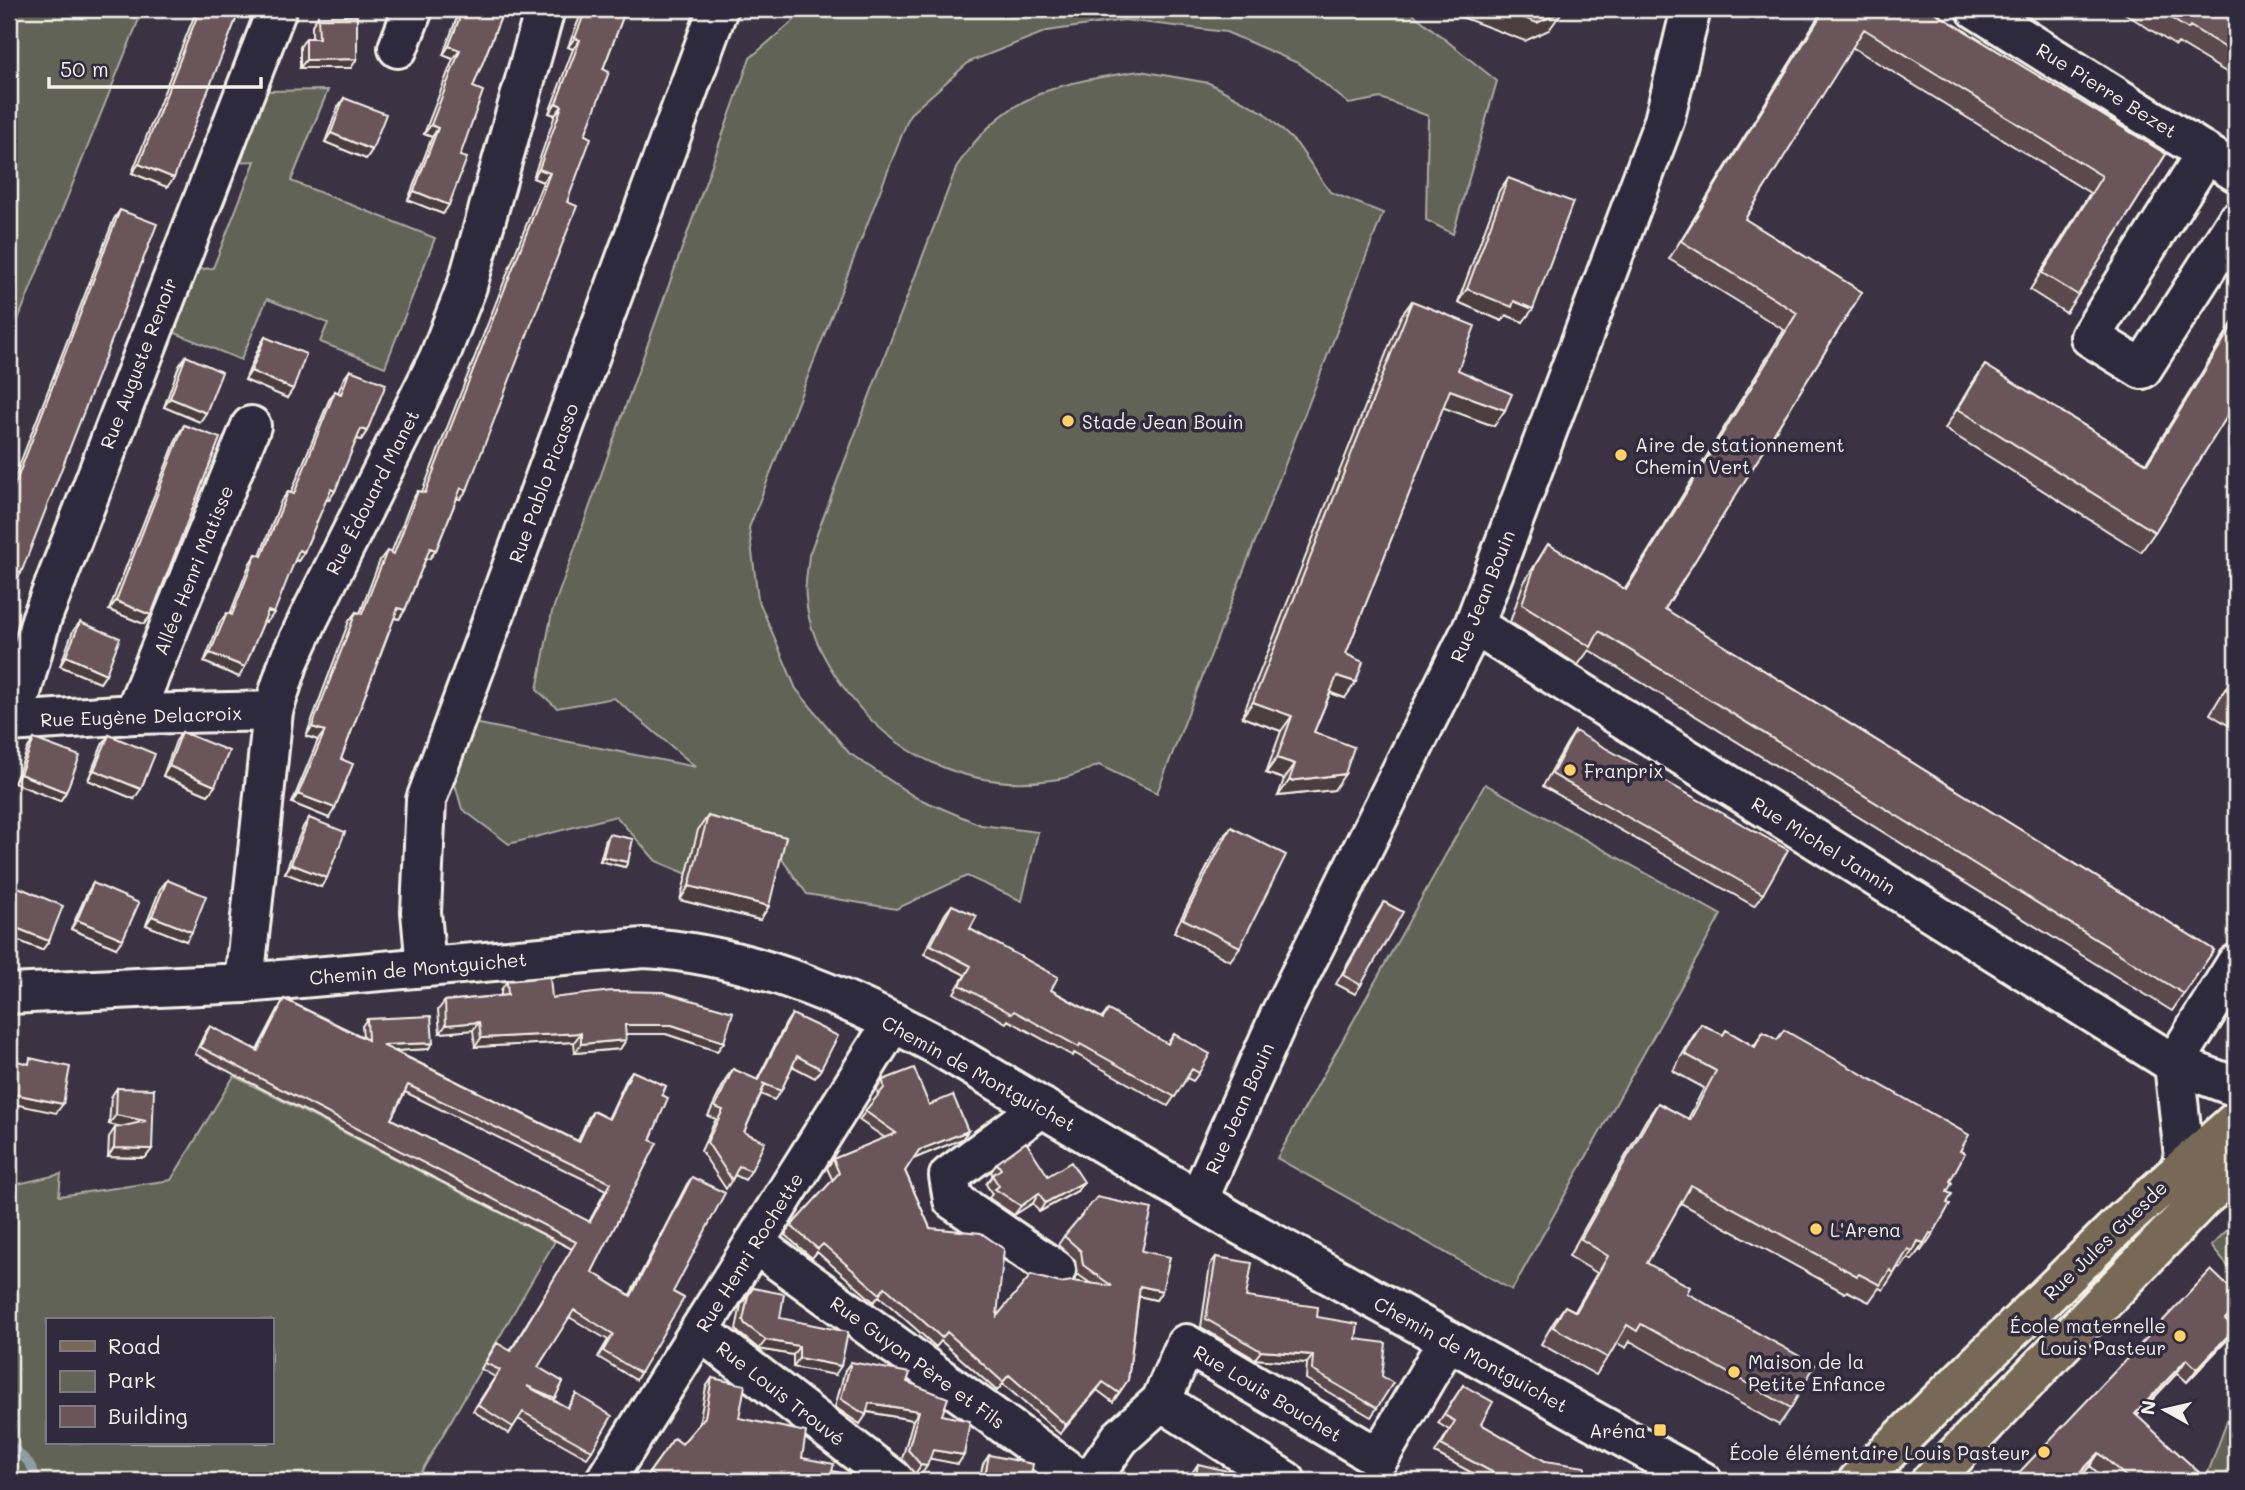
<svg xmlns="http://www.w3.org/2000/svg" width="2245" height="1490" font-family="Mali,sans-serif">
<rect width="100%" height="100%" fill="#3b3343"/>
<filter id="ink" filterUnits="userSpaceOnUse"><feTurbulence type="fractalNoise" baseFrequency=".0143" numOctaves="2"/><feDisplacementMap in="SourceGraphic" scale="14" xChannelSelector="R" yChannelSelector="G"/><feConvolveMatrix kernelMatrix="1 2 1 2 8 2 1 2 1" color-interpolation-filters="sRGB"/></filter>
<g filter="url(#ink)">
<path fill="#616457" stroke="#aaaaa0" stroke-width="2" fill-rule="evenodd" d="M9,9h134l-134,333z
M807,9h600l90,72 -44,153 -27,-14 2,-104 -47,-18 -32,6 -49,-40 -74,-32 -102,-12 -77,11 -78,31 -59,52 -161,414 9,71 38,90 53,64 66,44 66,28 57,7 -16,69 -55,-25 -71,33 -89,-15 -31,-43 -89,23 -31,-13 -40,-45 -107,28 -47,-35 -11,-39 18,-48 227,45 -82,-69 -57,10 -20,-18 15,-78 198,-554z
M1140,71l69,12 54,29 34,32 33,48 53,21 -226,580 -58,-28c-13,5 -27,12 -40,14 -88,15 -168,-23 -217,-94 -18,-25 -34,-55 -36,-87 -2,-14 2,-29 3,-43l148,-389c49,-74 101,-83 183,-95z
M328,90l-37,91 144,57 -50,129 -65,-25 8,-19 -61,-24 -26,61 -73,-30 23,-60 22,-2 42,-107 -21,1 29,-71z
M1485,784l236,131 -209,375 -235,-132z
M234,1076l321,165 -139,240h-407v-295l52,-12 -2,22 112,-16zM47,1320h224v123h-224z
M2236,1221v55l-25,-30z
M2236,1397v84h-31z"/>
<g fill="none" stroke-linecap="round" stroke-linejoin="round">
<path stroke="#8f9ea2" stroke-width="9" d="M9,1443l20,20 10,18"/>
<g stroke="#f4f1e8" stroke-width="44">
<path id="minor" d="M1976,9l260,163
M398,48l15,-39
M2206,153l-116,184 52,32 94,-147
M1474,625l700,439 62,23
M134,714l117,-288
M9,722l125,-8 139,-3
M13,722l28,-102 236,-611
M426,967l-5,-55 5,-112 292,-791
M244,983l29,-272 16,-50 20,-43 130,-260 28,-72 78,-277
M9,994l235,-11 400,-35c102,5 202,49 291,96l307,182 460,255
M2174,1064l62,-100
M2174,1064l11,101
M1042,1107l-93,69 4,24 103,70
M1199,1198l83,-187 192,-386 190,-504 27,-112
M754,1243l328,238
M700,1331l195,150
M1161,1401l125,80
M605,1481l288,-459
M1090,1481l30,-43 41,-37 25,-57 193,114 69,-118"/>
</g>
<g stroke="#f4f1e8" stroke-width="44">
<path id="major" d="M1858,1481l265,-260 113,-100
M1931,1481l271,-282 34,-29"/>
</g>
<use href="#minor" stroke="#2f2a3d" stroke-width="38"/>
<use href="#major" stroke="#776954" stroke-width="38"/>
</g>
<path fill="#5c494d" stroke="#f4f1e8" stroke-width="2" fill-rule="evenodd" d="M197,9h43l-73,178 -35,-14z
M460,9h44l-31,78 -13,69 -17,58 -35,-14 24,-63 -8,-3 29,-75 -10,-4z
M583,9h43l-23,60 -36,133 -100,288 -7,9 -3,-1 -21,52 -7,9 -3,-1 -21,52 -6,9 -5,-1 -53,141 -12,59 -37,-15 26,-63 -12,-4 43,-115 7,-9 4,1 20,-53 7,-9 4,2 21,-53 6,-9 4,1 121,-310 -10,-4 22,-63 -6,-2 24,-64 -5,-2z
M1823,9h106l237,145 -88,141 -12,18 -36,-23 60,-97 -238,-146 -107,172 117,73 -197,317 549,341 -42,61 -583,-361 -11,15 -68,-43 13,-38 25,-40 77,45 159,-259 -115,-71z
M2118,9h118v69l-58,-35 -2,3z
M318,16l33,52h-51v-21l6,-9h6v-13z
M344,98l28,52 -6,9 -41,-17 13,-35z
M1508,178l15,144 -17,-7 -4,6 -44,-19 41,-111z
M120,210l-99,363 -6,9 -6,-2v-88l105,-273z
M1412,301l46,69 47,40 -11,16 -51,-19 -97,247 -1,44 -15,-5 -16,39 20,58 -56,6 6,-17 -18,-6 15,-42 -39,-14 159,-401z
M2236,317v85l-81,130 -14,20 -196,-123 26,-44 14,-20 161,98z
M265,337l22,61 -42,-18 14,-33z
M186,356l14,66 -36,-15 15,-41z
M350,370l17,61 -6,9 -5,-1 -21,52 -6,9 -3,-1 -22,53 -6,9 -3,-1 -28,62 -3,-1 -25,56 -35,-15 16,-40 7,-9 3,1 20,-51 6,-9 4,1 21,-54 7,-9 3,1 38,-93 6,-9 3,2 5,-13z
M184,425l-40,199 -35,-14 69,-175z
M80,622l26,52 -6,9 -40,-17 13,-35z
M2236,671v59l-26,-16z
M1575,731l188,163 -9,12 -211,-120 24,-43z
M182,732l33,54 -7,9 -45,-19 13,-35z
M109,735l25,64 -46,-19 14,-35z
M34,739l32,53 -6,9 -46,-18 14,-35z
M708,816l61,90 -9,14 -80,-20 18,-70z
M309,818l12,69 -36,-14 18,-46z
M1231,827l9,120 -10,14 -56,-29 47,-92z
M609,834l19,28 -3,5 -25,-6 6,-22z
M167,880l19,61 -40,-16 14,-36z
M93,883l23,65 -45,-19 16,-36z
M18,887l31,54 -7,9 -33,-13v-34l2,-7z
M1384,902l-23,83 -6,9 -19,-10 42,-73z
M952,905l18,24 81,61 51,28 6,-8 59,34 7,-10 25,39 -6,8 -6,-3 -19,28 -94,-53 -1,3 -65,-36 -2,3 -52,-30 11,-18 -41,-21 21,-40z
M507,981l45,17 172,44 -7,9 -51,-17h-40v6l-6,9 -45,4 -1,-11 -99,5 -2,-17 -33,3 -2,-23 7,-9 56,-5v-6z
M284,999l79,38 -1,-11 5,-7 66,24 -5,6 -33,2 183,90 10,-23 5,-7 15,8 19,-41 5,-7 34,15 -74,186 38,23 57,-111 5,-7 -19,115 -33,81 -4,7 -38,-23 10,-17 -39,-23 -31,50 25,15 -10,18 14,8 9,-14 16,57 -5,7 -69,-39 -9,15 -36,-23 22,-34 -14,-8 11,-19 5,-7 13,8 62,-102 -377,-195 10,-21 5,-7 47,24 23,-44zM405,1092l201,98 -17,32 -198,-103z
M792,1014l29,55 -6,9 -23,-12 -11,25 -7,9 -13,-6 -17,38 7,39 -6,9 -10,-5 -9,14 -25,-38 15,-32 -8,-3 19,-39 6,-8 24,11 29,-57z
M1701,1024l22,11 3,-5 28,16 9,-14 14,8 7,-10 176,121 -27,83 -12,17 -2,-1 -7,10 -4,-2 -7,10 -3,-1 -15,23 -4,-2 -10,14 -22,-11 -2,2 -164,-90 -34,60 40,30 104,115 -12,17 -149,-84 -4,7 -9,-5 -21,32 -55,-31 12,-21 12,-17 10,5 22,-38 -28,-17 77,-136 12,-17 30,16 16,-31 -31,-17 17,-30z
M883,1080l46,25 39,26 -6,8 -49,20 -8,12 25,57 67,88 63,-33h30l-13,-9 -2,-14 -17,-15 6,-9 78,15 20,40 -6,9 -17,-4 -11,84 -15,22 -16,-12 -37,44 -57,-50 -6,7 -56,-50 -5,6 -57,-51 -5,6 -57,-50 -5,6 -27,-23 6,-9 42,-45 -6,-13 6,-9 52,-21 -26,-18 19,-24 -1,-7z
M117,1088l35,61 -7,9 -37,-1 1,-20 6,-9 6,-1 -12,-3 2,-27z
M997,1163l51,13 29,15 -38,21 -6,-9 -19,12 -25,-17 3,-4 -6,-10 7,-9 -2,-3z
M1216,1257l30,40 71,20 39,22 21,69 -6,9 -65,-38 1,-16 -52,-4 -54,-32 9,-62z
M753,1288l27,30 55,57 -42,-8v-12l-34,-6 -20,-16 -3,-4 5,-24z
M2236,1294v15l-9,11 8,8 -9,13 -39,41 -10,-9 -40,43 66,60 -4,5h-92l-17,-15 -14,15h-65z
M851,1362l56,20 35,33 22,40 -6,9 -28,-6 -9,17 -6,-1 -13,-15 11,-39 -46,-8 -1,3 -6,9 -25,-17 10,-37z
M712,1378l27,40 63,40 30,13 34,10h-223l31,-43 8,6 17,-20 7,-37z
M1463,1385l18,39 64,37 39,20h-97l-52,-28 14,-23 -11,-7z
M989,1455l41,26h-51l4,-17z
M1198,1464l33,17h-51l2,-3 9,1 1,-6z"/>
<path fill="#4b3c3f" stroke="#f4f1e8" stroke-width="2" d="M1450,9h50l62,3 -13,18 -24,11 -77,-29z
M575,38l5,2 -7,9 -5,-2z
M449,46l11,4 -7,9 -10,-4z
M357,59l-6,9h-51l6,-8z
M556,103l6,3 -7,9 -6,-2z
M431,125l7,3 -6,9 -8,-3z
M331,133l41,17 -6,9 -41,-17z
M139,164l35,14 -7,9 -35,-14z
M539,169l11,4 -7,9 -10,-4z
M414,191l35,14 -6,9 -35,-14z
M1467,289l47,12 19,8 -10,13 -17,-7 -4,6 -44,-19z
M251,371l42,18 -6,9 -42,-18z
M1450,390l55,20 -11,16 -55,-20z
M170,398l36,15 -6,9 -36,-15z
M361,429l6,2 -6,9 -7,-2z
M461,488l6,2 -7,9 -6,-2z
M331,489l4,2 -6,9 -5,-2z
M430,548l6,2 -7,9 -6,-2z
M299,550l5,2 -6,9 -5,-2z
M9,568l12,5 -6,9 -6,-2z
M116,601l35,14 -7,9 -35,-14z
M398,608l7,2 -6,9 -7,-2z
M268,611l6,2 -7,9 -5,-2z
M210,653l35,14 -6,10 -35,-15z
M66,656l40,18 -6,9 -40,-17z
M1337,676l19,6 -11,16 -19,-7z
M1253,702l39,14 -11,15 -39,-14z
M312,727l13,4 -7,9 -12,-4z
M1277,758l18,6 -11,15 -18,-6z
M169,766l46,20 -7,9 -45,-19z
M94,770l47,19 -7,10 -46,-19z
M20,774l46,18 -6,9 -46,-18z
M1345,774l-11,16 -56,6 11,-15z
M298,794l37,14 -6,10 -37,-15z
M603,857l25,5 -3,5 -25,-6z
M291,864l36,14 -6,9 -36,-14z
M689,886l80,20 -9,14 -80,-20z
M152,916l40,16 -6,9 -40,-16z
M77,920l46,19 -7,9 -45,-19z
M9,925l40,16 -7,9 -33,-13z
M479,1022l-6,8 -33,3 6,-8z
M625,1025h47l52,17 -7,9 -51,-17h-47z
M581,1033l-7,9 -99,5 6,-9z
M626,1040l-6,9 -45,4 6,-9z
M433,1043l-5,6 -50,3 4,-7z
M9,1093l54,11 -7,9 -47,-10z
M116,1115l30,6 -6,10 -31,-7z
M968,1131l-6,8 -49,20 6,-9z
M114,1148l38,1 -7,9 -37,-1z
M1084,1182l-7,9 -38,21 6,-9z
M1039,1193l-6,10 -19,12 7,-9z
M1918,1241l6,2 -12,17 -4,-2z
M1140,1286l22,5 -6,9 -22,-5z
M2236,1307v2l-3,5 -17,18 9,-13z
M2235,1328l-9,13 -39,41 10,-13z
M766,1340l33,6 -6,9 -34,-6z
M1261,1351l52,4 -6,8 -52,-4z
M799,1358l42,8 -6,9 -42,-8z
M2187,1359l-10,14 -51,54 9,-13z
M1103,1382l-6,8 -37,44 6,-9z
M869,1403l50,8 -6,9 -50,-9z
M933,1450l31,5 -6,9 -31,-6z
M2099,1453l-9,13 -14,15h-4z
M921,1465l6,1 -6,9 -6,-1z"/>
<path fill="#6b555a" stroke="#f4f1e8" stroke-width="2" fill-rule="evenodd" d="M200,9h40l-66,169 -35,-14z
M463,9h41l-31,78 10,4 -23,65 7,2 -18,47 -35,-14 24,-63 -7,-3 29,-75 -11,-4z
M586,9h40l-23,60 6,3 -24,63 6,3 -24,64 10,4 -110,284 -6,-2 -25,62 -6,-2 -25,62 -7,-2 -57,151 12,5 -18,44 -37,-14 27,-63 -13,-4 44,-115 6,2 25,-63 7,3 24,-63 7,2 125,-320 -11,-4 23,-63 -6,-3 24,-63 -5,-2z
M1500,9h63l-1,3 -25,11z
M1825,9h104l237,145 -88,141 -36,-22 60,-97 -238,-147 -119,190 117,73 -197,317 549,341 -30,44 -585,-363 -8,16 -69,-43 13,-38 13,-22 78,46 171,-277 -116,-72z
M2156,9h80v45l-46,-28 -2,3z
M318,16h39v43l-51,1v-22h13z
M344,98l42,16 -14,36 -41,-17z
M1508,178l65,24 -40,107 -19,-8 -2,6 -45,-18z
M120,210l37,14 -136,349 -12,-5v-68z
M1412,301l63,25 -17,44 54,24 -7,16 -55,-20 -104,264 17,8 -7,20 -19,-6 -23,56 40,15 -9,27 -56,7 6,-17 -18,-6 15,-42 -39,-14z
M2236,320v82l-81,130 -197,-123 27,-44 162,99z
M265,337l41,17 -13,35 -42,-18z
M186,356l36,16 -16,41 -36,-15z
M350,370l36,14 -19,47 -6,-2 -26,62 -4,-2 -27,63 -5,-2 -25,63 -6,-2 -23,56 -35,-14 17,-40 5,2 24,-61 6,2 26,-64 6,2 41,-103 6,3z
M184,425l36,13 -69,177 -35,-14z
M80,622l40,16 -14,36 -40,-18z
M2236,675v21l-9,-6z
M1575,731l213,119 -25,44 -211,-120z
M182,732l47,19 -14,35 -46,-20z
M109,735l46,19 -14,35 -47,-19z
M34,739l46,17 -14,36 -46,-18z
M708,816l78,21 -17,69 -80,-20z
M309,818l36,14 -18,46 -36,-14z
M1231,827l55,28 -46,92 -57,-28z
M609,834l24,5 -5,23 -25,-5z
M167,880l39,16 -14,36 -40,-16z
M93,883l46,20 -16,36 -46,-19z
M18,887l45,19 -14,35 -40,-16v-15z
M1384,902l19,10 -42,73 -18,-10z
M952,905l25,11 -7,13 88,48 -7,13 52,29 5,-9 60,34 6,-10 36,20 -11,19 -7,-4 -17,28 -95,-53 -1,3 -65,-36 -2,3 -52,-29 11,-19 -40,-21z
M550,977l2,21 60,-7 51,1 70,20 -9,30 -52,-17h-47l1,15 -45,4v-11l-100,5 -2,-16 -33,3 -1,-24 63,-6 -1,-14z
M284,999l84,41 -1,-21 64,-3 2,27 -51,2 197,97 14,-31 16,8 23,-48 34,15 -4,9 6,3 -18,42 7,3 -65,129 39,24 61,-119 33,16 -52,99 11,6 -44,75 -37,-22 10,-17 -39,-24 -36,57 25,15 -8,16 -28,-12 41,22 8,-14 36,22 -20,35 -69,-39 -10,15 -35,-22 22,-35 -15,-7 12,-20 14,8 65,-109 -376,-195 10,-21 48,25zM408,1085l203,98 -21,39 -199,-103z
M792,1014l46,22 -17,33 -24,-13 -16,35 -19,-8 3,1 -21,48 21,10 -14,29 -12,-5 -7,14 -25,-38 16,-32 -8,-3 18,-38 25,11z
M1701,1024l22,11 3,-5 29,17 8,-15 14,8 7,-10 185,105 -9,16 5,2 -15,28 2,2 -5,9 5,2 -5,9 3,1 -17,30 -3,-1 -6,10 -6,-2 -5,10 -5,-2 -14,24 -4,-3 -10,15 -21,-11 -2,2 -166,-91 -44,78 43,24 -3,6 128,72 -24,43 -150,-84 -4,7 -10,-6 -19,33 -55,-31 12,-21 11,6 32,-56 -27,-17 77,-136 32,17 26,-49 -31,-17z
M30,1058l40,9 -7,37 -54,-11v-34l20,5z
M914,1068l15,37 24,-10 15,36 -49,19 -14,21 25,57 51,5 23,16 -7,67 34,-41 29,8 12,-2 40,5 -29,-21 -2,-14 -17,-15 33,-39 55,12 -10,42 28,6 -8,34 -22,-5 -12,94 -9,13 -16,-11 -37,43 -57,-50 -6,7 -56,-50 -5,6 -57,-51 -5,7 -57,-50 -5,5 -27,-23 48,-53 -6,-14 63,-26 -31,-22 19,-23 -1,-8z
M117,1088l37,1 -2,60 -38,-1 1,-20 31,-7 -30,-6z
M1026,1142l22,34 23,-14 13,20 -39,21 -6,-10 -18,13 -26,-17 4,-3 -7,-11 9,-6 -4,-6z
M1216,1257l36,6 -6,34 72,10 -1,10 41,7 -2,15 30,4 -4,33 11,7 -16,25 -65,-38 1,-15 -52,-4 -55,-32z
M2211,1270l25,24v13l-11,12 10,9 -38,41 -10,-10 -52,55 68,62 -5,5h-67l-32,-28 -27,28h-61z
M753,1288l31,6 -4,24 68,14 -7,34 -42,-8v-12l-33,-6 -21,-16 -2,-4 5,-24z
M851,1362l59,11 -3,9 41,16 -6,17 28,6 -6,34 -31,-5 -6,16 -6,-1 -13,-15 11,-39 -50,-8 -3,12 -25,-16z
M712,1378l33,7 -6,33 67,14 -4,26 32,6 -2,7 35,7 -1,3h-205l-12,-8 25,-35 8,6 23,-27z
M1463,1385l30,17 -12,22 64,37 40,6 -1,14h-75l-68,-36 14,-24 -11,-6z
M989,1455l44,9 -3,17h-46z
M1198,1464l34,8 -1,9h-50l1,-3 13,2z
M535,1476l7,5h-10z
M1134,1478l16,3h-17z"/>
</g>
<g fill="#ffd166" stroke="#2f2a3d" stroke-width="2.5">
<circle cx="1068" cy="421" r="7"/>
<circle cx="1621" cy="455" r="7"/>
<circle cx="1570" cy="770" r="7"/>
<circle cx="1816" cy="1229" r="7"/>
<circle cx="2180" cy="1336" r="7"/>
<circle cx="1734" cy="1372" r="7"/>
<rect x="1653" y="1423" width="14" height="14" rx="3.5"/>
<circle cx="2044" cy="1452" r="7"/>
</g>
<g text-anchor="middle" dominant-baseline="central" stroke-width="7" stroke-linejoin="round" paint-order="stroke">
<g font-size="19" fill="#f4f1e8" stroke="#2f2a3d">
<text transform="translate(2107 90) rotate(32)">Rue Pierre Bezet</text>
<text transform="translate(138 363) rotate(-69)">Rue Auguste Renoir</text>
<text transform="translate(543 483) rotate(-70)">Rue Pablo Picasso</text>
<text transform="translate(372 492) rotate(-63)">Rue Édouard Manet</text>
<text transform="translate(193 570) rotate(-68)">Allée Henri Matisse</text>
<text transform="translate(1482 596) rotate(-68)">Rue Jean Bouin</text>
<text transform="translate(141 716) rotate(-2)">Rue Eugène Delacroix</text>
<text transform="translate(1824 845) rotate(32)">Rue Michel Jannin</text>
<text transform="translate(418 968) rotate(-5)">Chemin de Montguichet</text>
<text transform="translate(979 1073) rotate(29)">Chemin de Montguichet</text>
<text transform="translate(1239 1108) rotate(-66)">Rue Jean Bouin</text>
<text transform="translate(2105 1240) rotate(-44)">Rue Jules Guesde</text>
<text transform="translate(749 1252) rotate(-58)">Rue Henri Rochette</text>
<text transform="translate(1471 1354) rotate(29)">Chemin de Montguichet</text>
<text transform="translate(918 1362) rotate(36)">Rue Guyon Père et Fils</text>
<text transform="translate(781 1393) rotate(38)">Rue Louis Trouvé</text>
<text transform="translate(1268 1393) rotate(31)">Rue Louis Bouchet</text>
</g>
<g font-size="19" fill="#f4f1e8" stroke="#2f2a3d" text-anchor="start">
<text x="1082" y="421">Stade Jean Bouin</text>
<text x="1635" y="444">Aire de stationnement<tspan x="1635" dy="22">Chemin Vert</tspan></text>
<text x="1584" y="770">Franprix</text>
<text x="1830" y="1229">L'Arena</text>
<text x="2166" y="1325" text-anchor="end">École maternelle<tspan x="2166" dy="22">Louis Pasteur</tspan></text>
<text x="1748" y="1361">Maison de la<tspan x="1748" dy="22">Petite Enfance</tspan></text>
<text x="1646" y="1430" text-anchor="end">Aréna</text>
<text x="2030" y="1452" text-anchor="end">École élémentaire Louis Pasteur</text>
</g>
</g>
<rect width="2245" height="1490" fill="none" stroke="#2f2a3d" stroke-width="35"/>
<rect x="18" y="18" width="2210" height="1455" fill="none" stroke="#f4f1e8" stroke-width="2.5" filter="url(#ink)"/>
<rect x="46" y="1318" width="228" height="126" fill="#2f2a3d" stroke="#7e7a81" stroke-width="2"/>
<rect x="60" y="1341" width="35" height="10" fill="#776954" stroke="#7e7a81" stroke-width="2"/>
<text x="108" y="1354" font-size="21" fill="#f4f1e8">Road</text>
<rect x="60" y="1371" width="35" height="21" fill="#616457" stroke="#7e7a81" stroke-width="2"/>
<text x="108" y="1388" font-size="21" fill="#f4f1e8">Park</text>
<rect x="60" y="1406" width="35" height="21" fill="#6b555a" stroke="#7e7a81" stroke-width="2"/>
<text x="108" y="1424" font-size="21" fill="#f4f1e8">Building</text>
<g transform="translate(2165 1410) rotate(278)" stroke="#2f2a3d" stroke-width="5" paint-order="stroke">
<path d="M0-5L12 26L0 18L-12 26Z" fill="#f4f1e8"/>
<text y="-10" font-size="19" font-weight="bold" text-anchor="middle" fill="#f4f1e8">N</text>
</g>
<path d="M49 77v10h212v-10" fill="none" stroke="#f4f1e8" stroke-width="3.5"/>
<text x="60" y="77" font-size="21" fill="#f4f1e8" stroke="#2f2a3d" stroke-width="5" paint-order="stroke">50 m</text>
</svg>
